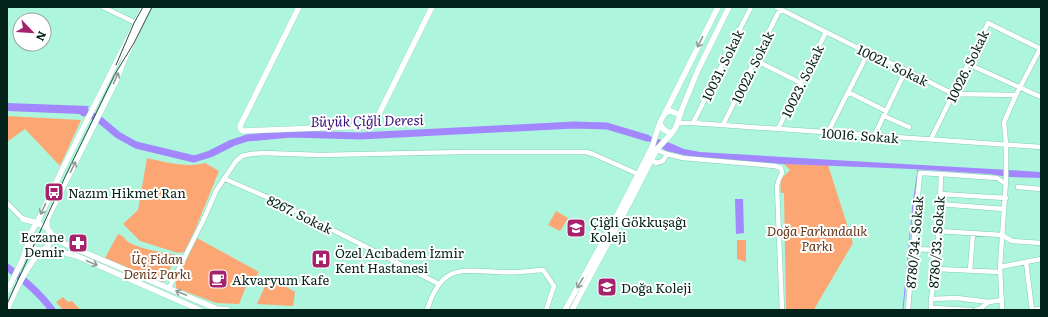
<svg xmlns="http://www.w3.org/2000/svg" width="1048" height="317" font-family="Literata,serif">
<rect width="100%" height="100%" fill="#adf6dd"/>
<path fill="#fca773" d="M7,116l74,4 -21,46 -35,-37 -18,13z
M147,158c18,4 39,10 58,5l14,8 -24,59 -11,22 -6,1 -38,-12 -17,-17 15,-14z
M784,164l44,1 25,78 -37,63 -2,4h-28l-2,-117h-3l-1,-13 10,-10z
M556,211l12,7 -8,13 -12,-6z
M118,234c7,3 5,3 9,7 8,7 38,12 49,14l-11,26 -3,1 -57,-24z
M197,238l62,34 -4,7 -5,-2 -11,27 -23,-1 -40,-15v-7z
M737,240h9v22l-9,-3z
M269,277l26,15 -2,14 -36,-2z
M63,297l5,5 4,-1 9,9h-18l-7,-8z"/>
<path fill="#a287fe" d="M7,103l82,3 -5,11 -5,-3 -72,-3z
M649,136l21,7 14,6 16,3 134,8 191,11 16,1v6l-32,-1 -20,-3 -77,-5 -128,-5 -57,-3 -39,-5 -21,-5 -21,-11z
M735,199h8l1,34 -8,1z"/>
<g fill="none" stroke-linecap="round" stroke-linejoin="round">
<path stroke="#a287fe" stroke-width="1" d="M903,310l10,-107 5,-33"/>
<path stroke="#a287fe" stroke-width="7" d="M84,111l16,9 18,15 18,10 58,14 16,-5 22,-11 15,-5 44,-4 69,2 214,-11 33,1 40,12
M7,267c17,13 33,26 45,43"/>
<g stroke="#84cbb4" stroke-width="5.5">
<path id="minor" d="M103,7l35,17
M776,7l92,46 38,17 47,24 63,1
M759,52l2,11 40,20
M968,64l73,33
M848,92l38,19
M884,116l25,11
M678,123h15l348,24
M693,123l58,-116
M723,125l57,-116
M778,129l48,-97
M828,132l40,-79
M874,136l32,-66
M931,139l57,-116 53,26
M656,150l11,4
M650,158l6,5 7,-2 4,-7 16,4 92,8 6,2 1,5 -3,6 -2,7 5,124
M225,179l51,22 163,83
M1018,187l23,2
M940,194l66,4
M7,203l16,16
M940,204l64,5
M938,231l64,4 10,6 29,2
M913,249l24,1
M1026,262l6,48
M1000,267l41,-8
M936,269l64,3
M970,270l3,-36
M169,288l34,-67 13,-30 20,-30 6,-5 9,-2 13,-1 56,2 143,-3h123l7,2 45,20
M931,299l26,-1 32,4 13,-2
M931,308l40,2
M427,310c14,-45 32,-40 72,-38 15,1 29,-1 44,-2l11,16 -8,24
M908,310l5,-61 7,-76 21,1 56,4 9,6
M931,310v-11l5,-30 4,-65 1,-30
M976,310l5,-2 8,-6
M1002,310l-2,-43 6,-87v-36l-2,-22 12,-27 24,-46
M1032,310l9,-1"/>
</g>
<g stroke="#84cbb4" stroke-width="6">
<path id="tertiary" d="M299,7l-59,119 1,4 2,1 130,-5 59,-119
M671,111l9,4 -4,12 -4,6c-7,-1 -11,-4 -12,-11l5,-9z
M665,113l53,-106
M680,115l2,-6 16,-39 31,-63
M23,219l14,4 24,-51 83,-165
M47,228v-8l4,-9 65,-130 9,-23 24,-51
M49,232c3,13 -4,23 -18,15 -3,-10 0,-17 6,-24l10,5 7,9 11,7 152,65 11,1
M7,291l15,-30 7,-20
M7,310c9,-22 19,-43 35,-60h11l24,6 123,54
M565,310l46,-83 41,-80 8,-25
M572,310l58,-108 27,-53 15,-16"/>
</g>
<use href="#minor" stroke="#fff" stroke-width="4.5"/>
<use href="#tertiary" stroke="#fff" stroke-width="5.5"/>
<path stroke="#264e43" stroke-width="1" d="M116,65l18,-42 9,-16
M7,304l58,-127 50,-103 19,-31 18,-36"/>
</g>
<defs><path id="oneway-shaft" d="M-6 0H5M1.5-3L5.5 0L1.5 3" fill="none" stroke-width="1.6" stroke-linecap="round" stroke-linejoin="round"/></defs>
<g stroke="#8e9c98">
<use href="#oneway-shaft" transform="translate(700 42) rotate(117)"/>
<use href="#oneway-shaft" transform="translate(116 78) rotate(-66)"/>
<use href="#oneway-shaft" transform="translate(73 167) rotate(-64)"/>
<use href="#oneway-shaft" transform="translate(43 209) rotate(116)"/>
<use href="#oneway-shaft" transform="translate(92 263) rotate(23)"/>
<use href="#oneway-shaft" transform="translate(580 283) rotate(120)"/>
<use href="#oneway-shaft" transform="translate(181 293) rotate(-157)"/>
</g>
<defs>
<g id="bus-square" transform="scale(1)"><rect x="-9" y="-9" width="18" height="18" rx="4" fill="#a6226d" stroke="#fff"/><path d="M-5-6H5V4H4V6H2V4H-2V6H-4V4H-5ZM-3.5-4V0h7V-4ZM-3.5 1.2v1.5H-2V1.2ZM2 1.2v1.5H3.5V1.2Z" fill="#fff"/></g>
<g id="school-square" transform="scale(1)"><rect x="-9" y="-9" width="18" height="18" rx="4" fill="#a6226d" stroke="#fff"/><path d="M0-5L7-2L0 1L-7-2ZM-4 1L0 2.5L4 1V4Q0 6-4 4Z" fill="#fff"/></g>
<g id="pharmacy-square" transform="scale(1)"><rect x="-9" y="-9" width="18" height="18" rx="4" fill="#a6226d" stroke="#fff"/><path d="M-2-6h4v4h4v4h-4v4h-4v-4h-4v-4h4Z" fill="#fff"/></g>
<g id="hospital-square" transform="scale(1)"><rect x="-9" y="-9" width="18" height="18" rx="4" fill="#a6226d" stroke="#fff"/><path d="M-5-5h3v3.5h4V-5h3V5h-3V1.5h-4V5h-3Z" fill="#fff"/></g>
<g id="cafe-square" transform="scale(1)"><rect x="-9" y="-9" width="18" height="18" rx="4" fill="#a6226d" stroke="#fff"/><path d="M-5.5-4.5H6V0H3Q3 3.5 0 3.5H-2.5Q-5.5 3.5-5.5 0ZM3-3.2v2h1.7v-2ZM-6 4.5H4V6H-6Z" fill="#fff"/></g>
</defs>
<g fill-rule="evenodd">
<use href="#bus-square" x="54" y="192"/>
<use href="#school-square" x="576" y="228"/>
<use href="#pharmacy-square" x="78" y="243"/>
<use href="#hospital-square" x="321" y="259"/>
<use href="#cafe-square" x="218" y="279"/>
<use href="#school-square" x="607" y="287"/>
</g>
<g text-anchor="middle" dominant-baseline="central" stroke-width="4" stroke-linejoin="round" paint-order="stroke">
<g font-size="13" fill="#03221a" stroke="#fff">
<text transform="translate(722 65) rotate(-64)">10031. Sokak</text>
<text transform="translate(893 65) rotate(26)">10021. Sokak</text>
<text transform="translate(967 66) rotate(-64)">10026. Sokak</text>
<text transform="translate(752 67) rotate(-64)">10022. Sokak</text>
<text transform="translate(802 81) rotate(-64)">10023. Sokak</text>
<text transform="translate(860 135) rotate(4)">10016. Sokak</text>
<text transform="translate(300 214) rotate(26)">8267. Sokak</text>
<text transform="translate(914 242) rotate(-85)">8780/34. Sokak</text>
<text transform="translate(936 242) rotate(-86)">8780/33. Sokak</text>
</g>
<g font-size="13" fill="#03221a" stroke="#fff" text-anchor="start">
<text x="68" y="192">Nazım Hikmet Ran</text>
<text x="590" y="221">Çiĝli Gökkuşaĝı<tspan x="590" dy="15">Koleji</tspan></text>
<text x="64" y="236" text-anchor="end">Eczane<tspan x="64" dy="15">Demir</tspan></text>
<text x="335" y="252">Özel Acıbadem İzmir<tspan x="335" dy="15">Kent Hastanesi</tspan></text>
<text x="232" y="279">Akvaryum Kafe</text>
<text x="621" y="287">Doğa Koleji</text>
</g>
<g font-size="13" font-style="italic" fill="#653617" stroke="#fff">
<text x="817" y="230">Doğa Farkındalık<tspan x="817" dy="15">Parkı</tspan></text>
<text x="157" y="258">Üç Fidan<tspan x="157" dy="15">Deniz Parkı</tspan></text>
</g>
<g font-size="14" font-style="italic" fill="#370d78" stroke="#fff">
<text transform="translate(367 120) rotate(-1)">Büyük Çiğli Deresi</text>
</g>
</g>
<rect width="1048" height="317" fill="none" stroke="#03221a" stroke-width="16"/>
<g transform="translate(32 32) rotate(115)"><circle r="19" fill="#ffffff" stroke="#9aa7a3"/>
<path d="M0-3L7 15L0 10L-7 15Z" fill="#a6226d"/>
<text y="-6" font-size="11" font-weight="bold" text-anchor="middle" fill="#03221a">N</text>
</g>
</svg>
